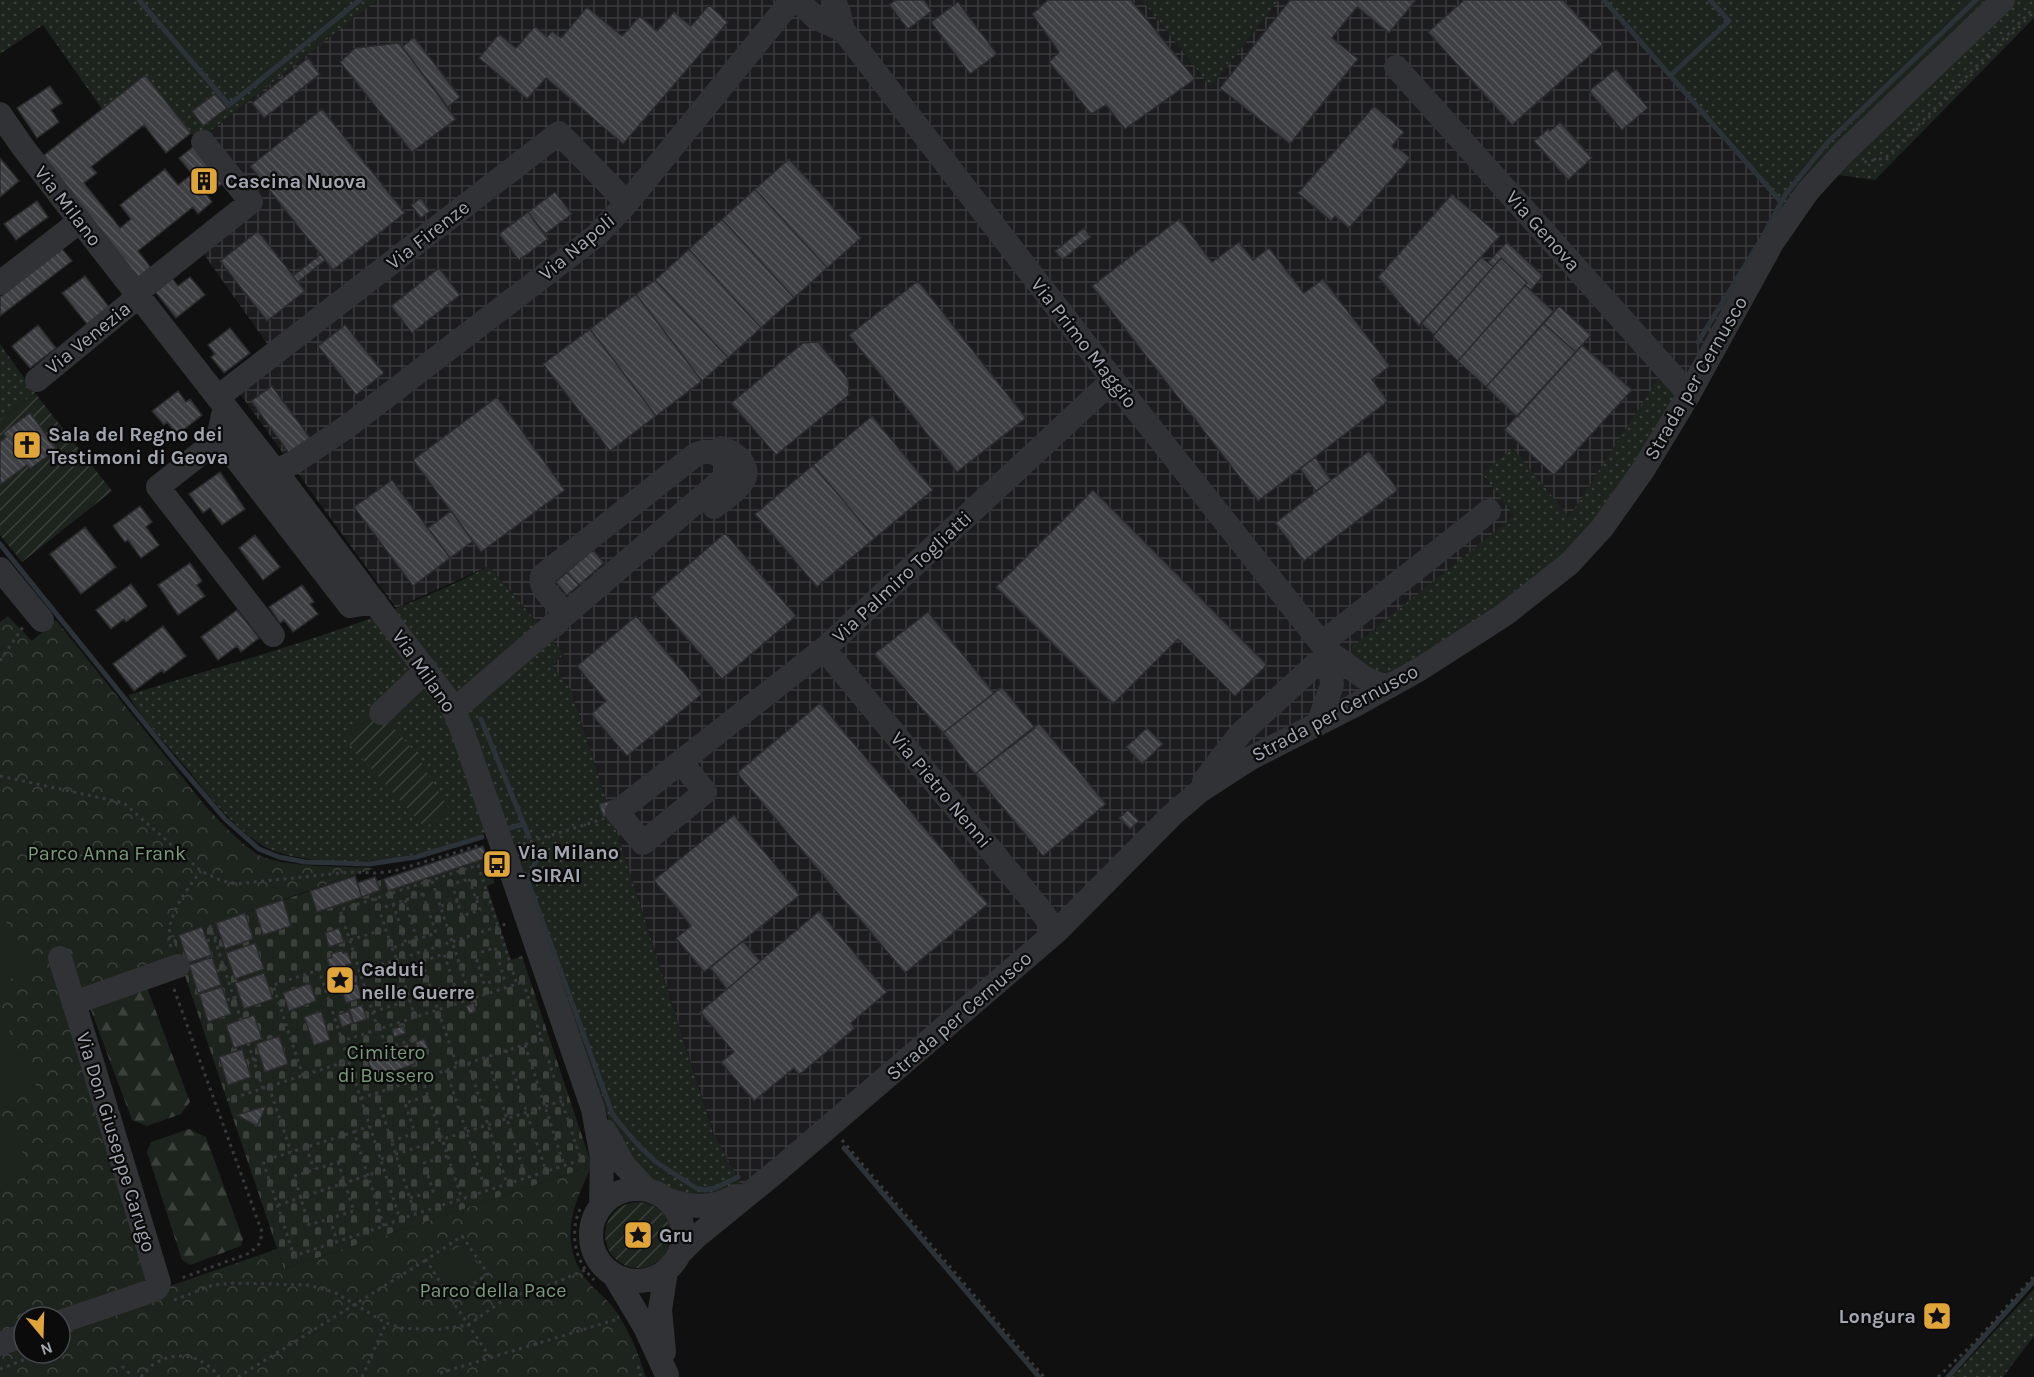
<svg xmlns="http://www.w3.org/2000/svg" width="2034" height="1377" font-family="Karla,sans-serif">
<defs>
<pattern id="industrial-grid" width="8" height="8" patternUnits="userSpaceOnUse" patternTransform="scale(1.5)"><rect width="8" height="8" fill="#1c1c1e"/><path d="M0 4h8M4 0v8" fill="none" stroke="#3a3a3c"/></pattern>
<pattern id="grass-dots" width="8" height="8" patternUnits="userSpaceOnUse" patternTransform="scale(1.5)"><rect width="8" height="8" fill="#1d231d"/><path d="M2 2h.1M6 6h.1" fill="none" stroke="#3b403b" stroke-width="1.8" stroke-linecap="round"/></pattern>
<pattern id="forest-firs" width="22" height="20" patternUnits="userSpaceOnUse" patternTransform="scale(1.5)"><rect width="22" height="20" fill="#1d231d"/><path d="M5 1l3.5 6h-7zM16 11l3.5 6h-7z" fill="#3b403b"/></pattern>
<pattern id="cemetery-stones" width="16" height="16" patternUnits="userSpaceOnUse" patternTransform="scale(1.5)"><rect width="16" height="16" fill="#1d231d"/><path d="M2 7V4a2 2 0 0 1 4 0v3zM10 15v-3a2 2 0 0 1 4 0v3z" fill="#3b403b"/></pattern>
<pattern id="park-crowns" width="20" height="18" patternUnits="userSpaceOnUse" patternTransform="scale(1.5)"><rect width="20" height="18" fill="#1d231d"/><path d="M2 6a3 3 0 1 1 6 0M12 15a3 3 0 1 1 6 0" fill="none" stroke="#3b403b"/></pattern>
<pattern id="garden-furrows" width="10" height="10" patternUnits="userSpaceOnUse" patternTransform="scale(1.5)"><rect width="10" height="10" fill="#1d231d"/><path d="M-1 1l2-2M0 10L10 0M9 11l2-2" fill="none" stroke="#3b403b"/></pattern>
<pattern id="building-back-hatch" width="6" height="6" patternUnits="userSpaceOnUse" patternTransform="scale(1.5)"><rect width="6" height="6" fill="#3f4044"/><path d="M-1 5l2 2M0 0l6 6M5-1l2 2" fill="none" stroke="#58595d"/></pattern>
</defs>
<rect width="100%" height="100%" fill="#101011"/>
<path fill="url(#industrial-grid)" d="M374,0h768l69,87 68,-87h322l187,214 -220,347 -354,220 -469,412 -31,-59 -143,-444 -20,-25 13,-11 -75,-88 -93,42 -156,-214 40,-32 -80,-113 58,-46 -55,-65z"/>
<path fill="url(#grass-dots)" d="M0,0h377l-179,141 -53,-66 -43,34 -59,-84 -43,29z
M1142,0h137l-68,87z
M1601,0h385l-198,214z
M2002,0h32v18l-159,162 -52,-7z
M0,344l35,49 -35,27z
M1665,368l22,25 -104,155 -191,137 -41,-32 1,-6 162,-131 -32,-43 31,-25 56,69z
M489,566l75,88 -12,11 19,25 142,442 30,56 -46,15 -49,-24 -31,-37 -117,-313c-28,8 -55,18 -83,25 -40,10 -126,13 -160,-12 -28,-20 -48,-46 -69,-72 -19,-23 -46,-51 -60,-75 121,-38 248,-69 361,-129z
M2034,1289v47l-31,41h-51z"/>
<path fill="url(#forest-firs)" d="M146,985l44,117 -9,12 -34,12 -15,-6 -43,-115z
M189,1129l17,8 37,102 -2,7 -51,19 -8,-5 -35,-108 4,-10z"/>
<path fill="url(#cemetery-stones)" d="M483,846l12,37 -8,3 24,74 11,-4 70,210 -308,103 -112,-332 183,-61 2,7 18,-6 2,4z"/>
<path fill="url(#park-crowns)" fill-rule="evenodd" d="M8,616l24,25 24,-21 151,188c16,16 33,36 52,47 24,13 87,11 116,13l-202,69 7,29 -105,37 86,286 116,-40 7,20 308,-103c-19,38 -34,75 -6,113 7,10 18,17 26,27 16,21 26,46 34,71h-646v-755zM24,1317h36v36h-36z"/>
<path fill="url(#garden-furrows)" d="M35,393l77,98 -90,71 -22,-27v-115z
M377,708l38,44 34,57 -24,19 -81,-90z
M605 1235a33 33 0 1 1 66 0a33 33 0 1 1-66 0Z"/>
<path fill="#1d231d" d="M0,914l36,50 -36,21z
M0,1012l37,76 -37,22z
M0,1117l32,50 -32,23z
M464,1243l18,29 -32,21 -19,-28z"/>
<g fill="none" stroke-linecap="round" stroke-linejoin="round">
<path stroke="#2b3238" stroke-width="5" d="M139,0l90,105 131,-105
M1604,0l177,202
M1671,75l58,-54 -19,-21
M1698,342l64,-104 23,-43 42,-52 149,-143
M0,544l172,213 53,62 34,30 20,8 26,5 64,2 47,-7 66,-20
M481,719l48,118
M510,828l13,-4
M532,845l5,13 -9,23 84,232 4,6 22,26 18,17 40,26 8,2 11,-2 23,-11
M844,1148l195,229
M1948,1377l86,-96"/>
</g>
<path fill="url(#building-back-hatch)" stroke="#2a2a2d" stroke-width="1.5" d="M896,0h28l8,11 -24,18 -19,-24z
M1048,0h83l64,79 -70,50 -19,-24 -15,9 -42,-52 10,-10 -27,-38z
M1290,0h126l-27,33 -32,-26 -25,31 26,21 -68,85 -70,-56z
M1464,0h99l40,44 -91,81 -84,-93z
M958,2l39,52 -27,20 -39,-52z
M709,5l19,17 -105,122 -77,-66 -19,21 -48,-41 20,-24 17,14 19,-22 12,11 5,-6 9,7 26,-31 35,29 18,-20 17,15 17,-19 17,14z
M414,37l46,60 -12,10 -46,-60z
M399,43l57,76 -44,33 -72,-90 15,-14z
M308,58l12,16 -56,44 -12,-15z
M1616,69l32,39 -26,22 -33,-39z
M145,75l46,58 -25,20 -22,-28 -53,42 6,6 -13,10 36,45 11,-9 -11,-14 45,-36 13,16 14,-11 -13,-16 19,-15 29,37 -20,15 5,7 -14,12 -5,-7 -55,44 17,22 -18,13 -99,-126z
M50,86l12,17 -11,7 8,12 -22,16 -20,-30z
M215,94l12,14 -24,18 -11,-15z
M1374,106l30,26 -12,14 3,3 2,-2 13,11 -61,70 -14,-12 -4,5 -33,-28z
M322,109l83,104 -72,57 -83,-104z
M1560,122l32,36 -24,22 -34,-39 14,-12 2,2z
M0,158l19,23 -19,16z
M789,159l72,79 -34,30 -72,-79z
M755,189l72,79 -33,30 -72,-79z
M555,192l17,22 -27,20 -17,-22z
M1452,194l48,42 -81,90 -41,-49z
M421,198l9,13 -9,7 -10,-13z
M37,201l11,16 -32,23 -12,-16z
M528,212l20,27 -29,21 -20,-26z
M722,219l72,79 -33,30 -72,-79z
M1179,219l33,43 27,-20 14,18 16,-12 35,45 19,-14 67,87 -18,14 16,21 -130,100 -166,-215z
M1084,228l7,9 -29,23 -7,-9z
M258,231l47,60 -38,30 -47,-60z
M1507,242l36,34 -12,14 -6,-5 2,-2 -26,-25 -8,9 -5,-5z
M62,249l10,12 -72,55v-19z
M689,249l72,79 -33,30 -73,-78z
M321,254l4,6 -27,22 -5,-6z
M1481,257l12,10 -59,68 -13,-12z
M1501,258l26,25 -69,78 -25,-25z
M439,268l21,27 -48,38 -21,-27z
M85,276l24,31 -22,17 -25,-31z
M170,276l8,10 12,-9 15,18 -29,23 -23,-29z
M655,280l73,78 -26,23 -66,-87z
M918,281l108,137 -69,54 -108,-137z
M1525,285l29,27 -68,75 -28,-26z
M636,294l66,87 -46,35 -66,-87z
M1559,306l32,29 -15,17 -33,-29z
M1543,323l33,29 -59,65 -31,-30z
M38,325l18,23 -26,20 -18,-22z
M345,325l39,48 -28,22 -38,-49z
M230,328l20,25 -26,20 -13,-16 4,-3 -7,-9z
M590,329l66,87 -46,35 -67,-87z
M818,342l30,37 1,16 -73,60 -45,-52 72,-60z
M1582,345l50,45 -78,85 -50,-45z
M272,386l38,52 -21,15 -38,-52z
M178,391l8,11 4,-3 12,16 -25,20 -10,-13 -3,3 -12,-14z
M497,397l68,93 -84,62 -68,-92z
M30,413l27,36 -27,20 -3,-4 -27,20v-43l6,-5 -3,-4z
M872,416l61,74 -58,48 -62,-73z
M1369,451l29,39 -94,71 -29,-38z
M1315,457l16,23 -15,11 -16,-22z
M813,465l62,73 -58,49 -62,-73z
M220,472l25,37 -23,16 -12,-17 -7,5 -14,-19z
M392,480l58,78 -37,28 -59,-79z
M1093,490l174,175 -32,31 -57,-57 -65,65 -117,-117z
M140,506l12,16 -6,5 13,18 -18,13 -13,-18 -3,2 -12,-16z
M451,511l22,30 -23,17 -22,-30z
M85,527l31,40 -35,27 -31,-40z
M725,533l71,83 -74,63 -71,-82z
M255,535l25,32 -17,13 -24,-32z
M593,550l11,13 -25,22 -12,-13z
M190,563l12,18 -5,4 8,11 -27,19 -20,-30z
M567,572l12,13 -12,10 -11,-13z
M131,584l16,22 -21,16 -2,-3 -13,10 -15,-19z
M302,585l12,17 -4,2 8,10 -25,18 -9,-12 -4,3 -11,-16z
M237,610l22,28 -18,14 -4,-6 -19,14 -17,-23z
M928,612l66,81 -51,40 -69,-79z
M636,616l66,78 -75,62 -36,-42 15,-13 -29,-35z
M163,626l23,30 -22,17 -2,-3 -28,21 -21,-27z
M1002,687l33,41 -60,46 -32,-41z
M820,703l168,201 -83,69 -168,-200z
M1039,723l67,81 -63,52 -68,-82z
M1147,728l16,16 -21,20 -16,-17z
M613,800l3,13 -13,4 -4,-13z
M1128,810l11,11 -9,8 -11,-11z
M734,815l66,80 -96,77 -28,-34 15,-12 -37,-46z
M483,846l4,12 -99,33 -4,-12z
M355,876l7,21 -45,15 -7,-21z
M375,877l5,13 -18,7 -5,-14z
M283,900l8,26 -28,9 -8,-26z
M819,911l68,81 -36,31 4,5 -56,47 -5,-7 -40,33 -33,-39 13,-10 -34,-40z
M245,913l8,26 -28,10 -9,-26z
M202,927l10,28 -24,8 -9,-28z
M339,928l5,14 -15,5 -4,-14z
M743,941l17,20 -33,28 -17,-21z
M255,943l9,26 -29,10 -9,-26z
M342,950l1,3 4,-1 5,12 -6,1 2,4 -11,3 -1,-3 -5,1 -4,-11 5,-2 -1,-3z
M212,957l9,28 -23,8 -9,-28z
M264,973l9,26 -29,10 -9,-26z
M310,983l6,18 -27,10 -6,-18z
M357,983l5,15 -16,5 -5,-14z
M222,987l9,27 -23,8 -9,-28z
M474,1003l2,8 -7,3 -3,-8z
M362,1005l5,14 -13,4 -5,-14z
M321,1011l9,29 -16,5 -10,-28z
M348,1011l5,12 -11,4 -4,-12z
M254,1015l8,24 -28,9 -8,-23z
M403,1026l3,7 -12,4 -2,-8z
M279,1036l9,28 -23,8 -9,-28z
M424,1039l4,9 -10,4 -3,-10z
M408,1044l7,20 -41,14 -7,-20z
M242,1049l9,28 -23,8 -9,-28z
M266,1106l-9,20 -20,-11z"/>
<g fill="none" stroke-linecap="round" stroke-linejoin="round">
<path stroke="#37393c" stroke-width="3" stroke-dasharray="3 4.5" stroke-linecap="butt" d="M1864,162l21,-4 4,-3 145,-147
M0,661l23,-34
M0,776l124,27 77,68 19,9 15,4 116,-12 25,1 18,-2 86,-26
M523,844l77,-24
M469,879l11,31 -18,6 -10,-32z
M432,881l39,118
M423,894l13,39 -44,15 -13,-39z
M375,898l4,11
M476,898l12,-4
M405,900l12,40
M393,904l13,39
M441,906l17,-5
M210,925l31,95
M350,940l36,-11
M207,941l13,-5
M171,947c-8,-28 14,-55 30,-76
M392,948l8,21
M495,948l9,30 -20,6 -9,-30z
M422,962l35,104
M217,971l13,-5
M360,972l149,-49
M523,982l58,178 -181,59 -58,-178z
M174,989l88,243 -2,11 -10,10 -71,26
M369,998l36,-12
M227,1000l13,-4
M373,1012l37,-12
M415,1017l-15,-48 44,-15 16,48
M380,1028l6,20
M378,1029l-38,-119 138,-45 39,119
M248,1043l15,46
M525,1045l39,120
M506,1050l40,121
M367,1055l50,-17
M487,1057l39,121
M247,1063l14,-5
M468,1063l39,121
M446,1070l40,121
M303,1076l-30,-91 46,-15 23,71
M422,1078l40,121
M269,1087l22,65
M376,1093l39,121
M361,1098l181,-59
M227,1100l121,-39
M354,1132l15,-6
M842,1140l202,237
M391,1141l24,-8 -10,-30 23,-7
M306,1147l8,22
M381,1159l181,-58
M338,1162l16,49 -45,14 -15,-49z
M410,1198l23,-7 -9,-28 24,-7
M278,1205l106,-35
M580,1209c-11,25 -5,52 14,71
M330,1219l7,22
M384,1226l-30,-94 -91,29 31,95 90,-30 16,-7
M462,1236l26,38 -37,25 -25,-39z
M451,1299l39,58
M174,1300l39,-15 20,-2 75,2 26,7 52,31 16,5 32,2 34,-5 40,-28 37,-10 40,-17
M122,1366l11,11
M638,1366l3,11
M0,1369l41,-16
M440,1373l178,-54
M141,1377c20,-28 58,-28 78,0
M238,1377l188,-117
M362,1377l24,-54
M1938,1377l37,-35 59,-66"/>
<path stroke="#313236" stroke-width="24" d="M797,0l19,18 27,12
M833,0l6,13 4,17 270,350 216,273c21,11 36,32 61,33
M1396,67l293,327
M0,114l22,32 58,75 207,265 164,218 10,23 132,382 9,49 -1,48
M0,283l80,-62
M37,380l102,-84 5,-9 107,-85 -48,-60
M218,397l341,-264 68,70
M227,410l-4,5 -4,19 12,18 119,154 25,-4
M220,438l-62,49 115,148
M275,471l18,-8 55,-37 249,-191 30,-32 165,-203
M714,507c9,-7 20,-14 27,-23 13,-16 -5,-32 -20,-36
M0,569l42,51
M1322,643l167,-132
M824,649l215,259 17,24
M454,710l270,-232 3,-8c-2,-17 -18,-22 -32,-15l-153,121c-5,21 32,27 13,49
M381,713l45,-43
M1318,724l14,-39 -3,-32
M681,762l24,30 -62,51 -26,-31 207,-163 289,-269
M1204,781l36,-47 76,-70
M60,958l14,45
M605,1131l19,34 22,24
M591 1235a46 46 0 1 1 92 0a46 46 0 1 1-92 0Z
M668,1200c25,8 44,9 68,-4
M679,1254l17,-17 81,-66 279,-239 116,-117 28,-24 51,-33 106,-54 63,-35 84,-54 66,-52 32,-35 41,-58 46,-76 83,-151 36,-52 34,-37 161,-154
M614,1275l31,52 22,48
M60,1322l94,-32 3,-2 2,-5 -85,-280 104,-37
M0,1344l24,-9
M664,1352l-4,-42 6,-39"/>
</g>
<defs>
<g id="building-square" transform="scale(1.5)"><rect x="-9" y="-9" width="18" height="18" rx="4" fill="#e0a539" stroke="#0b0b0c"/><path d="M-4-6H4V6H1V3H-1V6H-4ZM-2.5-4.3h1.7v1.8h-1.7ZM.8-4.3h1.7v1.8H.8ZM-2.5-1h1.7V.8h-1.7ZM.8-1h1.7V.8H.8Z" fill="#111"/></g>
<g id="church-square" transform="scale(1.5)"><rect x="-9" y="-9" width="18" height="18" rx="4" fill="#e0a539" stroke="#0b0b0c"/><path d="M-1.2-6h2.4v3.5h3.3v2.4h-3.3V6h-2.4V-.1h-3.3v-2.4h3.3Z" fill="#111"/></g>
<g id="bus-square" transform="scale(1.5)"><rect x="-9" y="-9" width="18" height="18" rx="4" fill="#e0a539" stroke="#0b0b0c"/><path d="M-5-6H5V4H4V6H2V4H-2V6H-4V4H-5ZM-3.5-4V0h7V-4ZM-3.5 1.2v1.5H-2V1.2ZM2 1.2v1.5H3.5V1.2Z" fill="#111"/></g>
<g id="sight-square" transform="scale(1.5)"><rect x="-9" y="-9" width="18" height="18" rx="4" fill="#e0a539" stroke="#0b0b0c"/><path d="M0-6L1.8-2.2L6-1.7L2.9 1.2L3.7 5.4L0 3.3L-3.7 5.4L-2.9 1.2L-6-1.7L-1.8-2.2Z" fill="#111"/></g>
</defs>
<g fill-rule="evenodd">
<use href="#building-square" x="204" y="181"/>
<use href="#church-square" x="27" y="445"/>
<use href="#bus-square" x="497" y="864"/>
<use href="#sight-square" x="340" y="980"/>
<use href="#sight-square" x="638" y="1235"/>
<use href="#sight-square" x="1937" y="1316"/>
</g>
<g text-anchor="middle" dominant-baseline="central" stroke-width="4.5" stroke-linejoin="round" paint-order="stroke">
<g font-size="20" font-weight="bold" fill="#a2a7b1" stroke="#0b0b0c" text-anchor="start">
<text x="225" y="181">Cascina Nuova</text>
<text x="48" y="434">Sala del Regno dei<tspan x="48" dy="23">Testimoni di Geova</tspan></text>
<text x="518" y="852">Via Milano<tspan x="518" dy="23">- SIRAI</tspan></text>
<text x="361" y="969">Caduti<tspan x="361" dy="23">nelle Guerre</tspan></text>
<text x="659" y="1235">Gru</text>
<text x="1916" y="1316" text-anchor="end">Longura</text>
</g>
<g font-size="20" fill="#a2a7b1" stroke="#0b0b0c">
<text transform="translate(68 206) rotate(52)">Via Milano</text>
<text transform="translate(1543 231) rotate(48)">Via Genova</text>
<text transform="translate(428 235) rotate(-38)">Via Firenze</text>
<text transform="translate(577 247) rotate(-40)">Via Napoli</text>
<text transform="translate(88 338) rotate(-39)">Via Venezia</text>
<text transform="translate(1084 343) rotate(52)">Via Primo Maggio</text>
<text transform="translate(1696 378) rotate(-60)">Strada per Cernusco</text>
<text transform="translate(902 577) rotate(-43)">Via Palmiro Togliatti</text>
<text transform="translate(424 671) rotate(55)">Via Milano</text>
<text transform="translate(1335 713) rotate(-28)">Strada per Cernusco</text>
<text transform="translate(941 790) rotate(50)">Via Pietro Nenni</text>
<text transform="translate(959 1016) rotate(-41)">Strada per Cernusco</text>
<text transform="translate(116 1142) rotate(73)">Via Don Giuseppe Carugo</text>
</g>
<g font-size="20" fill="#7b9a7c" stroke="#0b0b0c">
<text x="107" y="853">Parco Anna Frank</text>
<text x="386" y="1052">Cimitero<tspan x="386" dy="23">di Bussero</tspan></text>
<text x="493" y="1290">Parco della Pace</text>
</g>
</g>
<g transform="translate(42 1335) rotate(161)"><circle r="28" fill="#0b0b0c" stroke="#47494e" stroke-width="1.5"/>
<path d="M0-4.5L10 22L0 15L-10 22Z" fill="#e0a539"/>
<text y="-9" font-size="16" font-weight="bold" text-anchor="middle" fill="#a2a7b1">N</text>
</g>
</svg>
